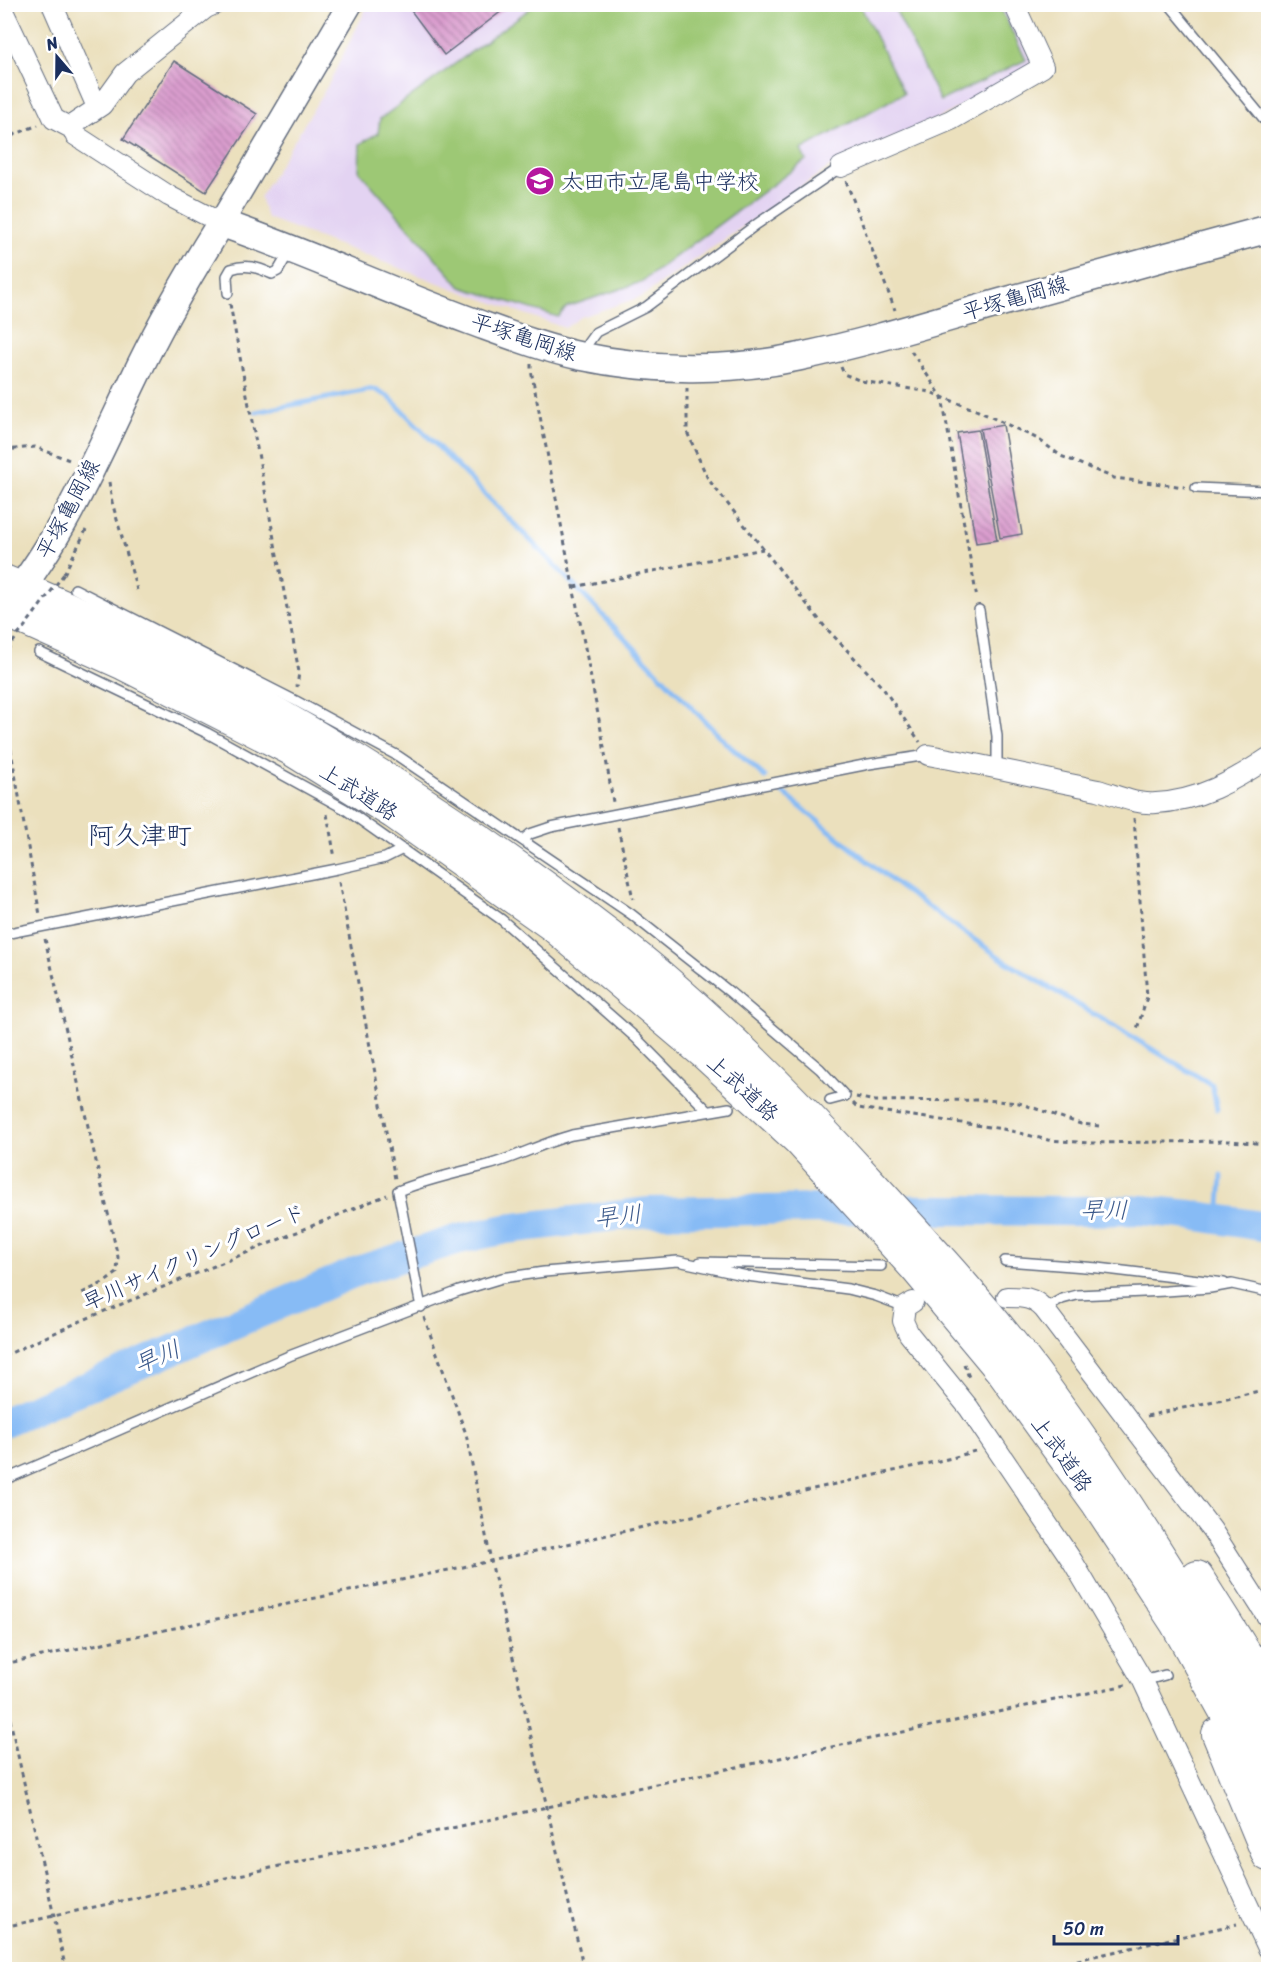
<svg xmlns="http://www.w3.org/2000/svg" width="1273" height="1974" font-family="Sriracha,'Klee One',sans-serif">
<defs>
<pattern id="building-back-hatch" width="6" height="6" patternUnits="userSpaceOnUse" patternTransform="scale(1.5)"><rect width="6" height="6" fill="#da9dce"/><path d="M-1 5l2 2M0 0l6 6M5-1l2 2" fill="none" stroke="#b080aa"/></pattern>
</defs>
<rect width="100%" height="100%" fill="#fff"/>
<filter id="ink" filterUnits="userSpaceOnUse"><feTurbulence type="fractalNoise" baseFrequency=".0167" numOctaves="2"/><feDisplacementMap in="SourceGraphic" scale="12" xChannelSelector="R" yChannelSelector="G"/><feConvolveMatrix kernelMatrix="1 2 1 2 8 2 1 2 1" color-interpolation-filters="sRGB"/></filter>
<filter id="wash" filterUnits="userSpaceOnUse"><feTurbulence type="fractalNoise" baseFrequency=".008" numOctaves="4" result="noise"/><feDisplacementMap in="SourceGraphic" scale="24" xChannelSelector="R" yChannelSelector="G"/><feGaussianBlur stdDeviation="1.35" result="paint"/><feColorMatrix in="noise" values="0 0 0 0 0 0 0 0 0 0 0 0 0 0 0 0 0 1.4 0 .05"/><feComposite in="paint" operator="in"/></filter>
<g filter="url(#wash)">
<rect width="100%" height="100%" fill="#ebe0bd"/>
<path fill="#e3d3f2" d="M368,5h638l26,54 -4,10 -87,48 -107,47 -193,133 -60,20 -16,11 -105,-37 -193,-73 -7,-21 68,-112z"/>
<path fill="#9dc875" stroke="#5c7c6a" stroke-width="1.5" d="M535,5h325l44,88 -103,57 5,10 -165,122 -74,25 -9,10 -97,-30 -102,-116 1,-27 18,-11 2,-14z
M893,5h106l27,55 -86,41z"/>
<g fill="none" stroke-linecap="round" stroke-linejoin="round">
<path stroke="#87bbf5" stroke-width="5" d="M256,412l118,-23 14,7 148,150 190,197 39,34
M777,788l124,100 104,73 207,124 5,24
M1219,1220l3,-44"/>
<path stroke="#87bbf5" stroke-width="30" d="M4,1422l354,-151 101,-32 47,-10 143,-17 173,-3 251,2 69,-1 49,5 77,12"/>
</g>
<g id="blocks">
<path fill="url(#building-back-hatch)" d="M406,4h105l-67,51z
M174,61l83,53 -51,78 -83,-53z
M1003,425l19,109 -22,4 -20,-109z
M978,430l19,110 -21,3 -19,-110z"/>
</g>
</g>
<g filter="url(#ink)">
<use href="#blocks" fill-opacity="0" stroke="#646d7f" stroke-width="1.5"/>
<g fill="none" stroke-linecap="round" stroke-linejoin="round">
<g stroke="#646d7f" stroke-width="12">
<path id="service" d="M1169,4l99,120
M228,293l-1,-17 4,-7c15,-5 26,-2 41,5l6,-3 11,-19
M584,354l4,-11 8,-11 50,-25 111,-83 84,-57
M1196,488l72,3
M75,589l221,112 102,55 233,158 100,79 89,76 25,27
M979,610l18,126v32
M39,652l168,81 138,76 157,111 134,118 72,73
M523,840l7,-6 21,-7 318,-63 59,-9
M4,934l333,-65 48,-11 18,-9
M830,1100l15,-4
M1005,1261l93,7 126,15
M700,1262l181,4
M421,1307l-23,-116c29,-12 59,-18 90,-26 29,-8 55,-22 84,-30l157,-27
M1044,1309l18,-10 15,-4 89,-4 44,-3 22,-4 36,8
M4,1480l285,-124 170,-65 43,-13 42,-6 134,-11 69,15 101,13 28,7 29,11
M1259,1651l9,-3
M1143,1681l22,-6"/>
</g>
<g stroke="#646d7f" stroke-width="22">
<path id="minor" d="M52,4l45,103
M215,4l-9,4 -81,65 -23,32 -27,18 -2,6 2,6 94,61 52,27
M4,13l50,106 19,10
M841,167l110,-47 92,-53 -29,-63
M928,755c57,10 113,23 170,35 18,5 38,15 58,13 42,-2 78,-22 112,-45
M1007,1297c16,0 26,0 37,12l168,221 56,88
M913,1302l-8,5 -2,14 6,13 60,74 104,154 70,119 125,267"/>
</g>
<g stroke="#646d7f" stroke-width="27">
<path id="tertiary" d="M221,223l129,-219"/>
</g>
<g stroke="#646d7f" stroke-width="30">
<path id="secondary" d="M9,603c54,-66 88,-147 125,-224 25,-53 55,-105 87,-156 84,29 166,67 250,98 36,13 72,27 109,35 71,15 147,16 218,1 68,-14 135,-35 201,-54 90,-25 179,-50 269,-74"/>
</g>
<g stroke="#646d7f" stroke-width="34">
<path id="trunk" d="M4,581c169,69 329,159 479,262 60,42 119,85 176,132 76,65 146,136 213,210 60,65 120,130 172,201 83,114 159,233 224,358
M4,610l120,54 165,84 105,65 161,114 148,125 96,88 117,128 86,103 94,130 80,122 83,149 9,22
M1197,1577l48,76 23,42
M1218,1734l50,121"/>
</g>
<path stroke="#646d7f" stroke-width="3" stroke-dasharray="4.5 4.5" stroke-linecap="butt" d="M4,139l34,-14
M846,181l49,129
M230,304l69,368 -2,15
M911,351l31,46 35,202
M531,364v6l71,365 11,67
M841,367l3,7 17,7 69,11 12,5 34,13 62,29 23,17 53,22 71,9
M687,388v44l21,47 117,148 58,61 37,54
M4,450l31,-3 37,14
M109,482l3,20 25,88
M64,574l22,-44
M574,587l189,-38
M4,653l3,-3
M9,740l31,175
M327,814l8,44
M1134,818l13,179 -10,32
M618,827l15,72
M339,882l56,297
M45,939l73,318 -1,16 -12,9 -25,12
M856,1097l19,4 111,-1 33,3 62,21 18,2
M853,1103l5,5 145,21 45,11 42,3 139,-2 39,3
M424,1317l42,117 25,127 93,409
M4,1356l79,-36 304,-125
M964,1364l6,16
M1147,1416l121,-27
M4,1664l487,-103 461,-103 26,-8
M4,1693l62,277
M4,1927l543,-120 579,-122
M1033,1970l204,-46"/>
<use href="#service" stroke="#fff" stroke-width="9"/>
<use href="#minor" stroke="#fff" stroke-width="20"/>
<use href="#tertiary" stroke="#fff" stroke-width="24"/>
<use href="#secondary" stroke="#fff" stroke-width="27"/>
<use href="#trunk" stroke="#fff" stroke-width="32"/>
<path stroke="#646d7f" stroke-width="3" stroke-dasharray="4.5 4.5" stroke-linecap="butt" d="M7,650l57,-76"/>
</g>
</g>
<defs>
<g id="school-disc" transform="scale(1.5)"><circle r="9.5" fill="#b5179e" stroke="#fff"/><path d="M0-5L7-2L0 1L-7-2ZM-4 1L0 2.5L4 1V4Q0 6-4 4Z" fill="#fff"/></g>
</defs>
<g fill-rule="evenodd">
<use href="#school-disc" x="540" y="181"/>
</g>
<g text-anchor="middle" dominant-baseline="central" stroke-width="6" stroke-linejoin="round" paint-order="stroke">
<g font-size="22" fill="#1b2f5e" stroke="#fff" text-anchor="start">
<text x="561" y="181">太田市立尾島中学校</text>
</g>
<g font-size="22" fill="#1b2f5e" stroke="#fff">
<text transform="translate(1015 298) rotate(-16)">平塚亀岡線</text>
<text transform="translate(524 337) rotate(18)">平塚亀岡線</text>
<text transform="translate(68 509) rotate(-62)">平塚亀岡線</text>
<text transform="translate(359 792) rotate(32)">上武道路</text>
<text transform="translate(743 1088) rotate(42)">上武道路</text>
<text transform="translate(194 1257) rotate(-23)">早川サイクリングロード</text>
<text transform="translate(1062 1454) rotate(54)">上武道路</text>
</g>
<g font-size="24" font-style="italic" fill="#3b598b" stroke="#fff">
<text x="1104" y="1210">早川</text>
<text transform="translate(618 1216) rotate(-6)">早川</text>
<text transform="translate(157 1357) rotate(-23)">早川</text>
</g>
<g font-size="26" fill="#1b2f5e" stroke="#fff">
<text x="140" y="835">阿久津町</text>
</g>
</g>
<rect width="1273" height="1974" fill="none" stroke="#fff" stroke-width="24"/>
<g transform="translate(57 57) rotate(340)" stroke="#ffffff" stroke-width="4.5" paint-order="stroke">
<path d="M0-4.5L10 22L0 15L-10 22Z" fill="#1b2f5e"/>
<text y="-9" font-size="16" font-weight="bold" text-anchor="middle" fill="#1b2f5e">N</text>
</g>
<path d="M1054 1935v9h124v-9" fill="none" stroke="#1b2f5e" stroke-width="3"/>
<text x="1063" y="1935" font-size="18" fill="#1b2f5e" stroke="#ffffff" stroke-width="4.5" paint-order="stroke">50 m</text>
</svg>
